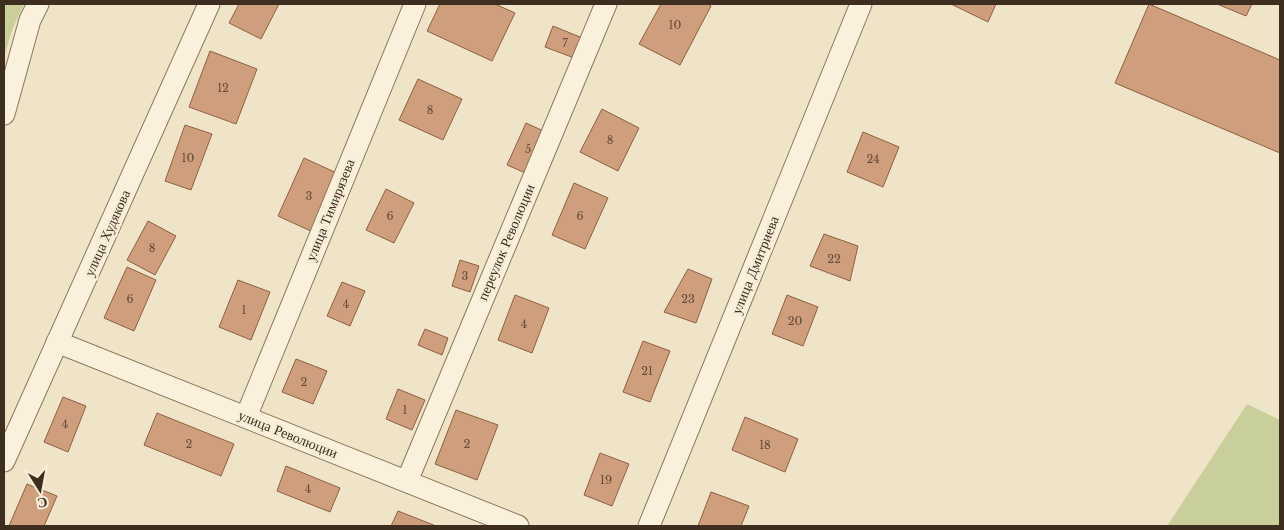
<svg xmlns="http://www.w3.org/2000/svg" width="1284" height="530" font-family="'Libre Baskerville',serif">
<rect width="100%" height="100%" fill="#f0e4c8"/>
<path fill="#c9cf9b" d="M4,4h20l-11,24 -9,28z
M1247,404l33,16v106h-113z"/>
<path fill="#cf9f7d" stroke="#8d5f41" d="M239,4h40l-18,35 -32,-16z
M440,4h55l20,9 -23,48 -65,-30z
M661,4h47l3,2 -31,59 -41,-21z
M951,4h45l-8,18z
M1149,4l131,56v93l-165,-70z
M1217,4h35l-6,12z
M553,26l32,13 -8,20 -32,-12z
M210,51l47,18 -21,55 -47,-17z
M418,79l44,20 -19,41 -44,-20z
M602,109l37,19 -21,43 -38,-19z
M526,123l22,10 -18,42 -23,-10z
M185,125l27,9 -21,56 -26,-9z
M863,132l36,15 -16,40 -36,-15z
M304,158l37,17 -26,58 -37,-17z
M574,183l34,15 -23,51 -33,-14z
M386,189l28,14 -20,40 -28,-13z
M148,221l28,15 -21,39 -28,-15z
M824,234l34,12 -8,35 -40,-15z
M460,260l19,6 -9,26 -18,-6z
M127,267l29,13 -22,51 -30,-13z
M688,269l24,10 -16,44 -32,-11z
M238,280l32,12 -19,48 -32,-13z
M342,282l23,9 -15,35 -23,-10z
M515,295l34,13 -17,45 -34,-13z
M787,295l31,12 -15,39 -31,-12z
M425,329l23,9 -6,17 -24,-10z
M643,341l27,10 -20,51 -27,-10z
M296,359l31,12 -14,33 -31,-12z
M398,389l27,11 -13,30 -26,-11z
M63,397l23,9 -18,46 -24,-10z
M456,410l42,15 -21,55 -42,-16z
M157,413l77,31 -13,32 -77,-31z
M745,417l53,22 -13,33 -53,-22z
M600,453l29,11 -17,42 -28,-11z
M286,466l54,22 -10,24 -53,-21z
M27,484l30,12 -13,30h-35z
M711,492l38,14 -8,20h-43z
M398,511l38,15h-45z"/>
<g fill="none" stroke-linecap="round" stroke-linejoin="round">
<g stroke="#8d765c" stroke-width="23">
<path id="minor" d="M4,114l26,-94 8,-16
M57,342l461,184
M246,417l169,-413
M4,461l205,-457
M407,481l199,-477
M649,526l212,-522"/>
</g>
<use href="#minor" stroke="#faf1dc" stroke-width="21"/>
</g>
<g text-anchor="middle" dominant-baseline="central" stroke-width="5" stroke-linejoin="round" paint-order="stroke">
<g font-size="11" fill="#624a37">
<text x="675" y="25">10</text>
<text x="565" y="43">7</text>
<text x="223" y="88">12</text>
<text x="430" y="110">8</text>
<text x="610" y="140">8</text>
<text x="528" y="149">5</text>
<text x="188" y="158">10</text>
<text x="873" y="159">24</text>
<text x="309" y="196">3</text>
<text x="390" y="216">6</text>
<text x="580" y="216">6</text>
<text x="152" y="248">8</text>
<text x="834" y="259">22</text>
<text x="465" y="276">3</text>
<text x="130" y="299">6</text>
<text x="688" y="299">23</text>
<text x="346" y="304">4</text>
<text x="244" y="310">1</text>
<text x="795" y="321">20</text>
<text x="524" y="324">4</text>
<text x="647" y="371">21</text>
<text x="304" y="382">2</text>
<text x="405" y="410">1</text>
<text x="65" y="424">4</text>
<text x="189" y="444">2</text>
<text x="467" y="444">2</text>
<text x="765" y="445">18</text>
<text x="606" y="480">19</text>
<text x="308" y="489">4</text>
</g>
<g font-size="14" fill="#3d2e20" stroke="#f7eed8">
<text transform="translate(330 210) rotate(-68)">улица Тимирязева</text>
<text transform="translate(107 233) rotate(-66)">улица Худякова</text>
<text transform="translate(506 242) rotate(-67)">переулок Революции</text>
<text transform="translate(755 265) rotate(-68)">улица Дмитриева</text>
<text transform="translate(288 434) rotate(22)">улица Революции</text>
</g>
</g>
<rect width="1284" height="530" fill="none" stroke="#3d2e20" stroke-width="10"/>
<g transform="translate(40 490) rotate(169)" stroke="#f7eed8" stroke-width="4" paint-order="stroke">
<path d="M0-4L9 19L0 12L-9 19Z" fill="#3d2e20"/>
<text y="-8" font-size="14" font-weight="bold" text-anchor="middle" fill="#3d2e20">С</text>
</g>
</svg>
